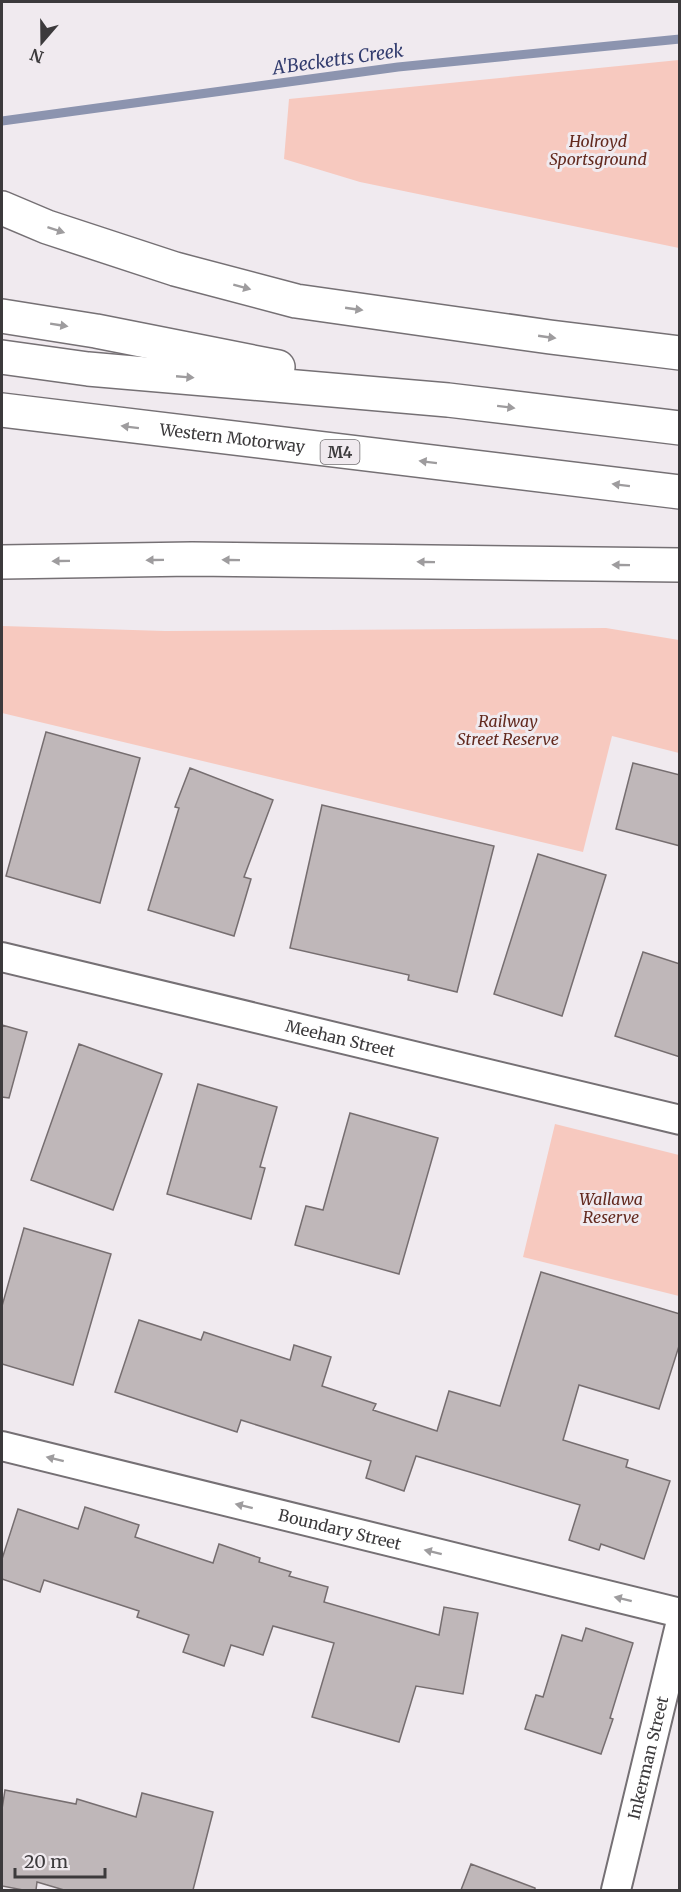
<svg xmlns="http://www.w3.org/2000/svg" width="681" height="1892" font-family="Merriweather,serif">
<rect width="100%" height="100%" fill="#f0eaef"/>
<path fill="#f7c9bf" d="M679,60v188l-319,-66 -76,-23 5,-60z
M2,626l163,5 441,-3 73,12v113l-67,-17 -29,116 -581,-139z
M555,1124l124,31v141l-156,-39z"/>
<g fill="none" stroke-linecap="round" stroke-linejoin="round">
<path stroke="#8c94af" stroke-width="9" d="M2,121l396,-54 282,-28"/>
</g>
<path fill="#bfb7b9" stroke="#766e70" stroke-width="1.5" d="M46,732l94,26 -40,145 -94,-27z
M633,763l47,12v71l-64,-17z
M190,768l83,32 -29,77 7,2 -17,57 -86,-26 31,-102 -4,-1z
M322,805l172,41 -37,146 -49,-12 1,-5 -119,-27z
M538,854l68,21 -44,141 -68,-22z
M643,952l37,12v93l-65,-21z
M2,1025l25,7 -18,66 -7,-1z
M79,1044l83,30 -49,136 -82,-30z
M198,1084l79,23 -17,60 5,1 -14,51 -84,-25z
M350,1113l88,25 -39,136 -104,-29 11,-39 17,4z
M24,1228l87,26 -38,131 -71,-21v-58z
M541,1272l139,42v29l-21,66 -80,-24 -16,55 65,20 -2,7 44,14 -26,78 -43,-15 -2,6 -30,-10 11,-35 -164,-49 -12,35 -38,-13 5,-17 -130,-41 -4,12 -122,-40 24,-72 62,20 3,-8 86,28 4,-15 37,12 -9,29 54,18 -3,6 64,21 12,-40 51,15z
M85,1507l54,18 -4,12 78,26 6,-19 41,14 -1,4 32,10 -2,4 39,11 -4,15 115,33 5,-28 34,6 -15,81 -47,-8 -17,56 -87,-25 22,-74 -61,-17 -10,29 -32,-10 -7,21 -41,-14 6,-17 -52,-18 2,-6 -95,-31 -4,12 -38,-13v-20l16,-50 60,20z
M586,1628l47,15 -23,75 3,1 -12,35 -76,-25 11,-34 7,2 19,-62 20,6z
M5,1790l71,14 1,-5 59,18 6,-24 71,19 -20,78h-129l-27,-8 -1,8h-13l-21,-4v-77z
M471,1864l64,24v2h-74z"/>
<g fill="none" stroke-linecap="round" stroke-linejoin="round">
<g stroke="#757074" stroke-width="32">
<g id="minor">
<path id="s1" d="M2,957l678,163"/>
<path id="s2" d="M2,1446l678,167"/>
<path id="s3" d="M616,1890l64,-265"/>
</g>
</g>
<g stroke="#757074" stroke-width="36">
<g id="motorway">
<path d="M2,208l45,19 128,42 121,32 254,36 130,16"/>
<path d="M2,316l94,15 182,36"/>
<path d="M2,357l86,12 360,31 232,28"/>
<path id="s4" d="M2,410l678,82"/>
<path d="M2,562l190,-3 488,6"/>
</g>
</g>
<use href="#minor" stroke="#fff" stroke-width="28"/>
<use href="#motorway" stroke="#fff" stroke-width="33"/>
</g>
<defs><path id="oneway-solid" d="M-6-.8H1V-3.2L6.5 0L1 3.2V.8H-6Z" transform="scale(1.5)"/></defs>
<g fill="#9e9c9e">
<use href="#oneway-solid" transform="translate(56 230) rotate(18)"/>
<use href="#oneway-solid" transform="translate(242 287) rotate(15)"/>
<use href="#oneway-solid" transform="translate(354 309) rotate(8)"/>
<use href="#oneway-solid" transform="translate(59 325) rotate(9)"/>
<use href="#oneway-solid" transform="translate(547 337) rotate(8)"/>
<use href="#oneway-solid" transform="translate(185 377) rotate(5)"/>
<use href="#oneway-solid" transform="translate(506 407) rotate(7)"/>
<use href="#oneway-solid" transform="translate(130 427) rotate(-173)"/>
<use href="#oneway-solid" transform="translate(428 462) rotate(-173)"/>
<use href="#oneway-solid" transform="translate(621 485) rotate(-173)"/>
<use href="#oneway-solid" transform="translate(155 560) rotate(179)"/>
<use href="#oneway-solid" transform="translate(231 560) rotate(-179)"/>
<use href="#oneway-solid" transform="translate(61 561) rotate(179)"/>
<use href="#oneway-solid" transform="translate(426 562) rotate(-179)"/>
<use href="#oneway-solid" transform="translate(621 565) rotate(-179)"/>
<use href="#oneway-solid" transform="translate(55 1459) rotate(-166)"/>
<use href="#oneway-solid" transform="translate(244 1506) rotate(-166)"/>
<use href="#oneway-solid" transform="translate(433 1552) rotate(-166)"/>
<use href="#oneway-solid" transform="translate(623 1599) rotate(-166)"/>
</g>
<g text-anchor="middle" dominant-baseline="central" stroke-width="6" stroke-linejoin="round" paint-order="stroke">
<rect fill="#f0eaef" stroke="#726f72" stroke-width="1.5" x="320.5" y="440" width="39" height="24" rx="4.5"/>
<g font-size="15" font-weight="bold" fill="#3c3a3c">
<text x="340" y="452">M4</text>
</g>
<g font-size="16" font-style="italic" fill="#632a1f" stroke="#f0eaef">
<text x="598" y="141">Holroyd<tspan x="598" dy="18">Sportsground</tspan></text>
<text x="508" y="721">Railway<tspan x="508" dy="18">Street Reserve</tspan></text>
<text x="611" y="1199">Wallawa<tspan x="611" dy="18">Reserve</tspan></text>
</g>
<g font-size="16" fill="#3c3a3c" stroke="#f0eaef">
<text stroke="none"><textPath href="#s4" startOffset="232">Western Motorway</textPath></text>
<text stroke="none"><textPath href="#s1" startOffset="348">Meehan Street</textPath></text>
<text stroke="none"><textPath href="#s2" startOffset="348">Boundary Street</textPath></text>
<text stroke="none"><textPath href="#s3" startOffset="136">Inkerman Street</textPath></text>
</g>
<g font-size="18" font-style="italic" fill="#333d6f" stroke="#f0eaef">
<text transform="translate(338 59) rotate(-8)">A'Becketts Creek</text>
</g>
</g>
<rect width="681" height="1892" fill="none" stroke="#3c3a3c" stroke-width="6"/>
<g transform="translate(42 42) rotate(200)" stroke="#f0eaef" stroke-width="4.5" paint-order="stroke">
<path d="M0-4.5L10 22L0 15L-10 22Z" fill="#3c3a3c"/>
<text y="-9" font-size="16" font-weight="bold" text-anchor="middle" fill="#3c3a3c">N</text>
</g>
<path d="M15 1868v9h90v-9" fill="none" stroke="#3c3a3c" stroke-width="3"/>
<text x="24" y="1868" font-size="18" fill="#3c3a3c" stroke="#f0eaef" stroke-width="4.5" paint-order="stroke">20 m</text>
</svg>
